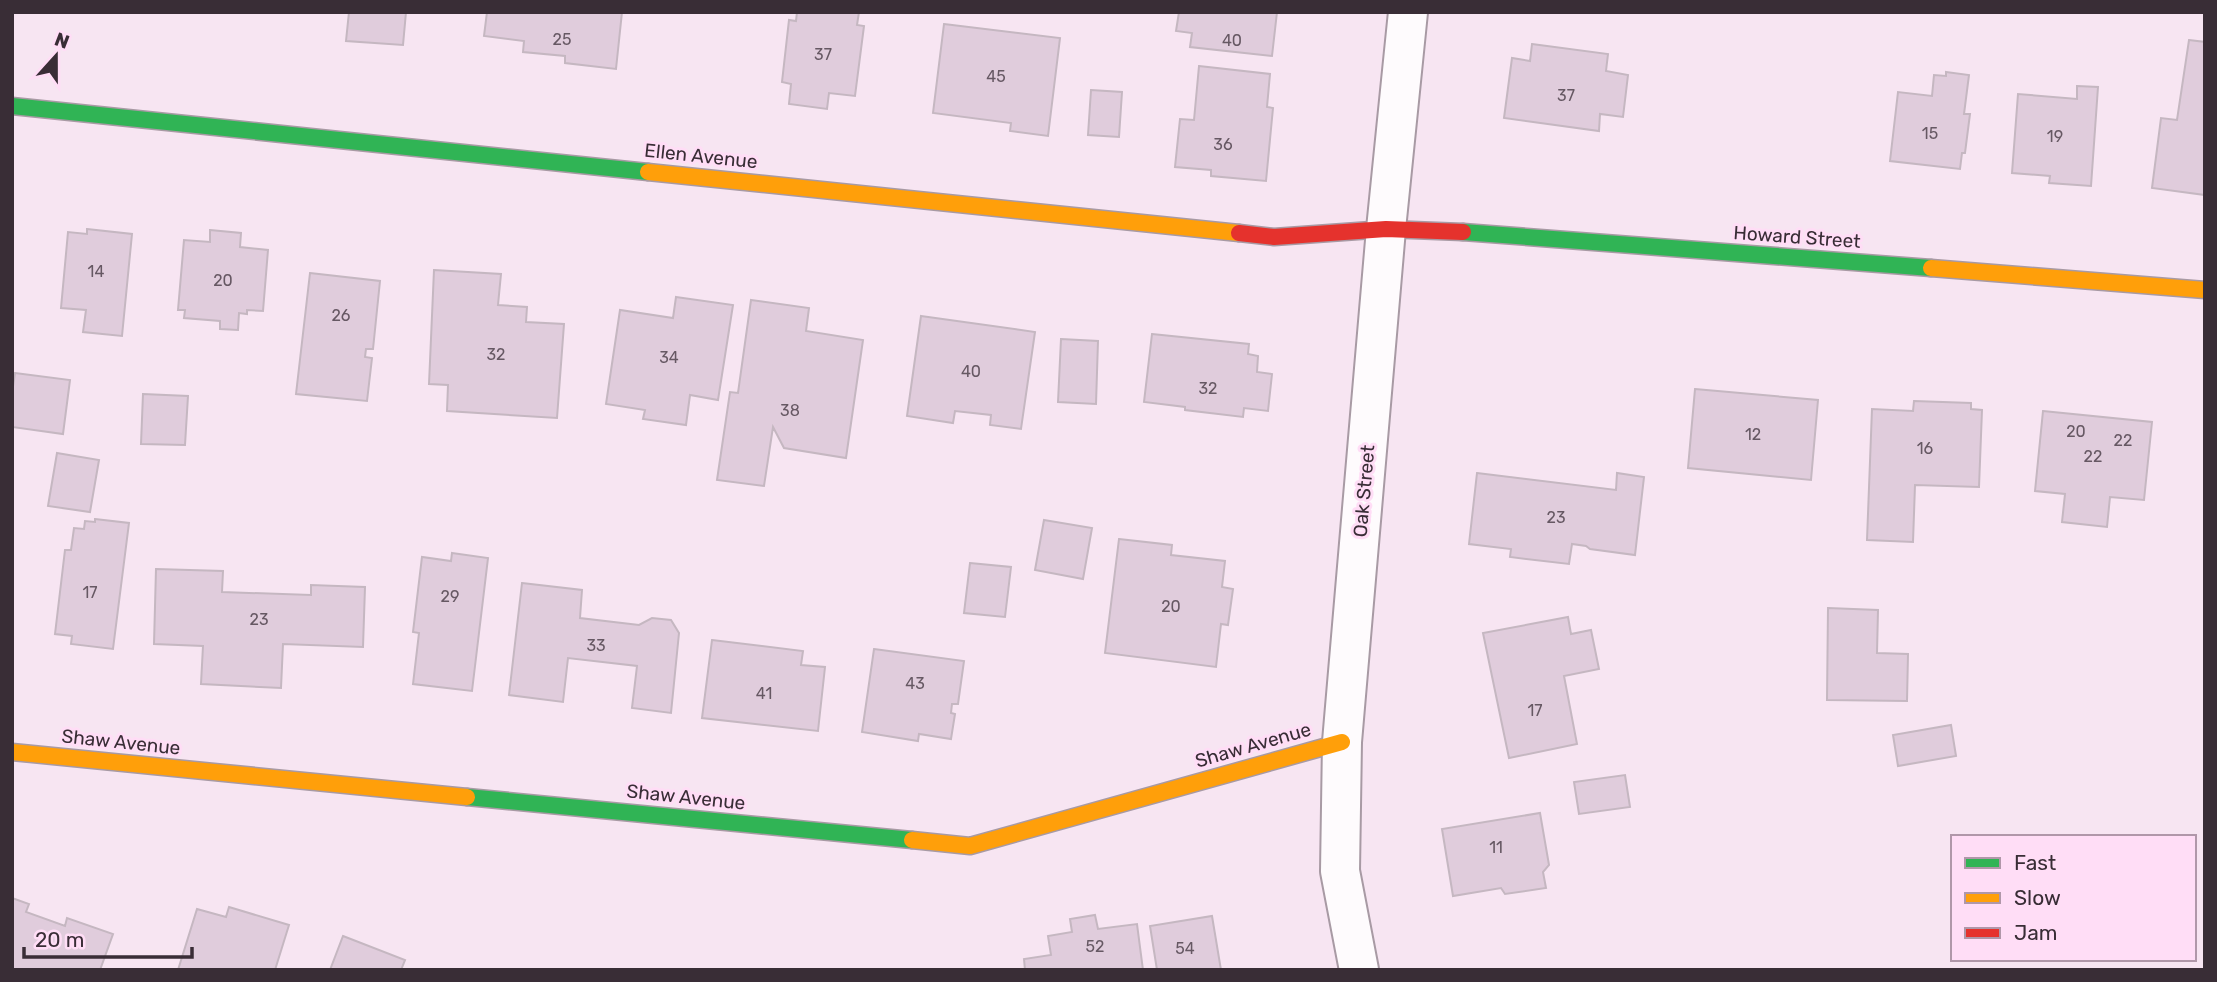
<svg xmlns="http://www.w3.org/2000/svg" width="2217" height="982" font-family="Rubik,sans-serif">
<rect width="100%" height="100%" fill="#f7e5f2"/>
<path fill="#e0ccdc" stroke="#c5b7c1" stroke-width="2" d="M349,12h57l-3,33 -57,-4z
M487,12h135l-6,57 -51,-6v-7l-42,-4 1,-11 -40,-5z
M797,12h62l-2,13 7,1 -9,70 -26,-3 -2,16 -38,-5 2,-20 -9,-2 7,-62 7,1z
M1179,12h98l-5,44 -82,-9 2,-14 -16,-2z
M944,24l116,14 -12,98 -38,-5 1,-8 -78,-10z
M2189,40l16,2v153l-53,-7 9,-70 16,2z
M1532,44l76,10 -2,17 22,4 -5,42 -23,-3 -1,17 -95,-13 8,-60 18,3z
M1199,66l71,8 -3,33 6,1 -7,73 -55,-5v-6l-36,-3 5,-48 14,1z
M1946,72l23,3 -5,39h6l-5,39h-3l-2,16 -70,-8 8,-69 34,4 2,-21 12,1z
M2077,86l21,1 -7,99 -42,-3 1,-7 -38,-3 6,-79 59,5z
M1091,90l31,2 -3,45 -31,-2z
M87,229l45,5 -10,102 -39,-4 3,-22 -25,-2 7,-76 19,2z
M210,230l31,3 -1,14 28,3 -5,61 -16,-1v4l-8,-1 -1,17 -18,-1v-8l-36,-3 1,-8h-7l6,-70 26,2z
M434,270l67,4 -3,31 29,2 -1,15 38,2 -7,94 -110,-7 1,-26 -19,-1z
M310,273l70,8 -7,68h-7l-1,8 7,1 -5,43 -71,-7z
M676,297l57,8 -15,95 -28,-5 -4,30 -43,-6 2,-9 -39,-6 14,-94 53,8z
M751,300l58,8 -3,23 57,9 -17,118 -62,-10 -11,-21 -9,59 -47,-6 13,-88 8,1z
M921,316l114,16 -14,97 -31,-4 1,-10 -36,-4 -2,12 -46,-7z
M1152,334l97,10 -1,10 10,2 -1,16 15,2 -4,37 -24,-3 -1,9 -58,-7v-3l-41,-5z
M1061,339l37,2 -2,63 -38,-2z
M15,373l55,7 -7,54 -51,-7v-34z
M1695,389l123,11 -7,80 -123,-12z
M143,394l45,2 -3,49 -44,-1z
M1914,401l57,2v6l11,1 -3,77 -64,-2 -2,57 -46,-2 5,-131 41,2z
M2043,411l109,11 -8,78 -34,-3 -3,30 -45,-5 3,-28 -30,-3z
M57,453l42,7 -9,52 -42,-6z
M1477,473l139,17 1,-17 27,4 -9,78 -45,-6 -4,-3 -14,-2 -3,20 -59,-7 1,-8 -42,-5z
M95,519l34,4 -16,126 -42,-5 1,-8 -17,-2 10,-84h6l3,-22 10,1 1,-8 10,1z
M1044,520l48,8 -9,51 -48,-9z
M1119,539l53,6 -1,10 54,6 -3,26 11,2 -5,36 -7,-1 -5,43 -111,-14z
M452,553l36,5 -16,133 -59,-7 6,-51 -6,-1 9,-75 29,4z
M970,563l41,4 -6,50 -41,-4z
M156,569l67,2 -1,21 89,3v-10l54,2 -2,60 -80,-3 -2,44 -80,-4 2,-38 -49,-2z
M522,583l60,7 -2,28 59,7 13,-7 19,2 8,13 -8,80 -39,-5 5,-42 -69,-8 -5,44 -54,-7z
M1828,608l50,2 -1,43 31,1 -1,47 -80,-1z
M1568,617l3,17 20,-4 8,39 -35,7 13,68 -68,14 -26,-125z
M712,640l91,11 -2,14 24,2 -7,64 -116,-13z
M874,649l90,12 -6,43h-6l-1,9 4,1 -4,25 -32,-5 -1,7 -56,-9z
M1951,725l5,31 -58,10 -5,-31z
M1625,775l5,32 -51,7 -5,-32z
M1540,813l9,52 -6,7 3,16 -41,6 -4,-6 -48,8 -11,-67z
M12,898l17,6 -3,8 39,14 2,-8 46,16 -13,36h-88z
M229,907l60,18 -14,45h-97l19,-61 29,8z
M1095,915l3,14 39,-5 6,46h-118l-1,-11 27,-4 -3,-19 24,-4 -2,-13z
M1212,916l9,54h-64l-7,-44z
M343,936l62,24 -4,10h-71z"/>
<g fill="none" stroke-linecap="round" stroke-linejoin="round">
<g stroke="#a89aa4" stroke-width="42">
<path id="street" d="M1359,970l-19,-99 2,-129 44,-513 22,-217"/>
</g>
<g stroke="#a89aa4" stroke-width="19">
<path id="fast" d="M12,106l636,66
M1463,232l468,36
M467,797l445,43"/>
</g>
<g stroke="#a89aa4" stroke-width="19">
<path id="slow" d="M648,172l591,61
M1931,268l274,22
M12,752l455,45
M912,840l58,6 372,-104"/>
</g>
<g stroke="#a89aa4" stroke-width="19">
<path id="jam" d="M1239,233l35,4 112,-8 77,3"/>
</g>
<use href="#street" stroke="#fefbfd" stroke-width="38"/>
<use href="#fast" stroke="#30b455" stroke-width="16"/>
<use href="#slow" stroke="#ff9f0a" stroke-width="16"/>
<use href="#jam" stroke="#e5322d" stroke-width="16"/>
</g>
<g text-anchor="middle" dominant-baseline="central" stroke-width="6" stroke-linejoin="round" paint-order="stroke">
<g font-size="16" fill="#665863">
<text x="562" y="39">25</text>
<text x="1232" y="40">40</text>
<text x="823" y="54">37</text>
<text x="996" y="76">45</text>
<text x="1566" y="95">37</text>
<text x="1930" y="133">15</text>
<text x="2055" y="136">19</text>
<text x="1223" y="144">36</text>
<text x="96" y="271">14</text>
<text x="223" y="280">20</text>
<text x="341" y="315">26</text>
<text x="496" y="354">32</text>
<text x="669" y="357">34</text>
<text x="971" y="371">40</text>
<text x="1208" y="388">32</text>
<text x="790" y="410">38</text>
<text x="2076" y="431">20</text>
<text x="1753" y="434">12</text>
<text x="2123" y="440">22</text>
<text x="1925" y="448">16</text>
<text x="2093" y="456">22</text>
<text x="1556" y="517">23</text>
<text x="90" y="592">17</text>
<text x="450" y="596">29</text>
<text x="1171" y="606">20</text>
<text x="259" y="619">23</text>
<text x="596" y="645">33</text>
<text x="915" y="683">43</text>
<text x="764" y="693">41</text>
<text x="1535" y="710">17</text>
<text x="1496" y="847">11</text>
<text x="1095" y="946">52</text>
<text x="1185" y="948">54</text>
</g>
<g font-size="19" fill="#392d36" stroke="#ffddf6">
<text transform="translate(701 156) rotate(6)">Ellen Avenue</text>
<text transform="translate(1797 237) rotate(4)">Howard Street</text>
<text transform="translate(1364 491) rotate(-85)">Oak Street</text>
<text transform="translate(121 742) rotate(6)">Shaw Avenue</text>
<text transform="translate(1253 745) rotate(-16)">Shaw Avenue</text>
<text transform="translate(686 797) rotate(6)">Shaw Avenue</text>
</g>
</g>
<rect width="2217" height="982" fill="none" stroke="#392d36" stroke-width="28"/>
<rect x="1951" y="835" width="245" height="126" fill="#ffddf6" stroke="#b097a9" stroke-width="2"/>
<rect x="1965" y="858" width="35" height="10" fill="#30b455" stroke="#b097a9" stroke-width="2"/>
<text x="2014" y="870" font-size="21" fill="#392d36">Fast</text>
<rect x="1965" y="893" width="35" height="10" fill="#ff9f0a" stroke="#b097a9" stroke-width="2"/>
<text x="2014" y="905" font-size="21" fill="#392d36">Slow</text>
<rect x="1965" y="928" width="35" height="10" fill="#e5322d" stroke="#b097a9" stroke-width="2"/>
<text x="2014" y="940" font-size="21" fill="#392d36">Jam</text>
<g transform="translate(56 56) rotate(21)" stroke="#ffddf6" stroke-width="5" paint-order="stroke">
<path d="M0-5L12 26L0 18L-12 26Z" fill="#392d36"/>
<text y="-10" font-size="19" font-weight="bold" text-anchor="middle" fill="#392d36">N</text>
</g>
<path d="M24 947v10h168v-10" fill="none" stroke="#392d36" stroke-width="3.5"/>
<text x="35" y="947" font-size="21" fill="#392d36" stroke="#ffddf6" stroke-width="5" paint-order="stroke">20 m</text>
</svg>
